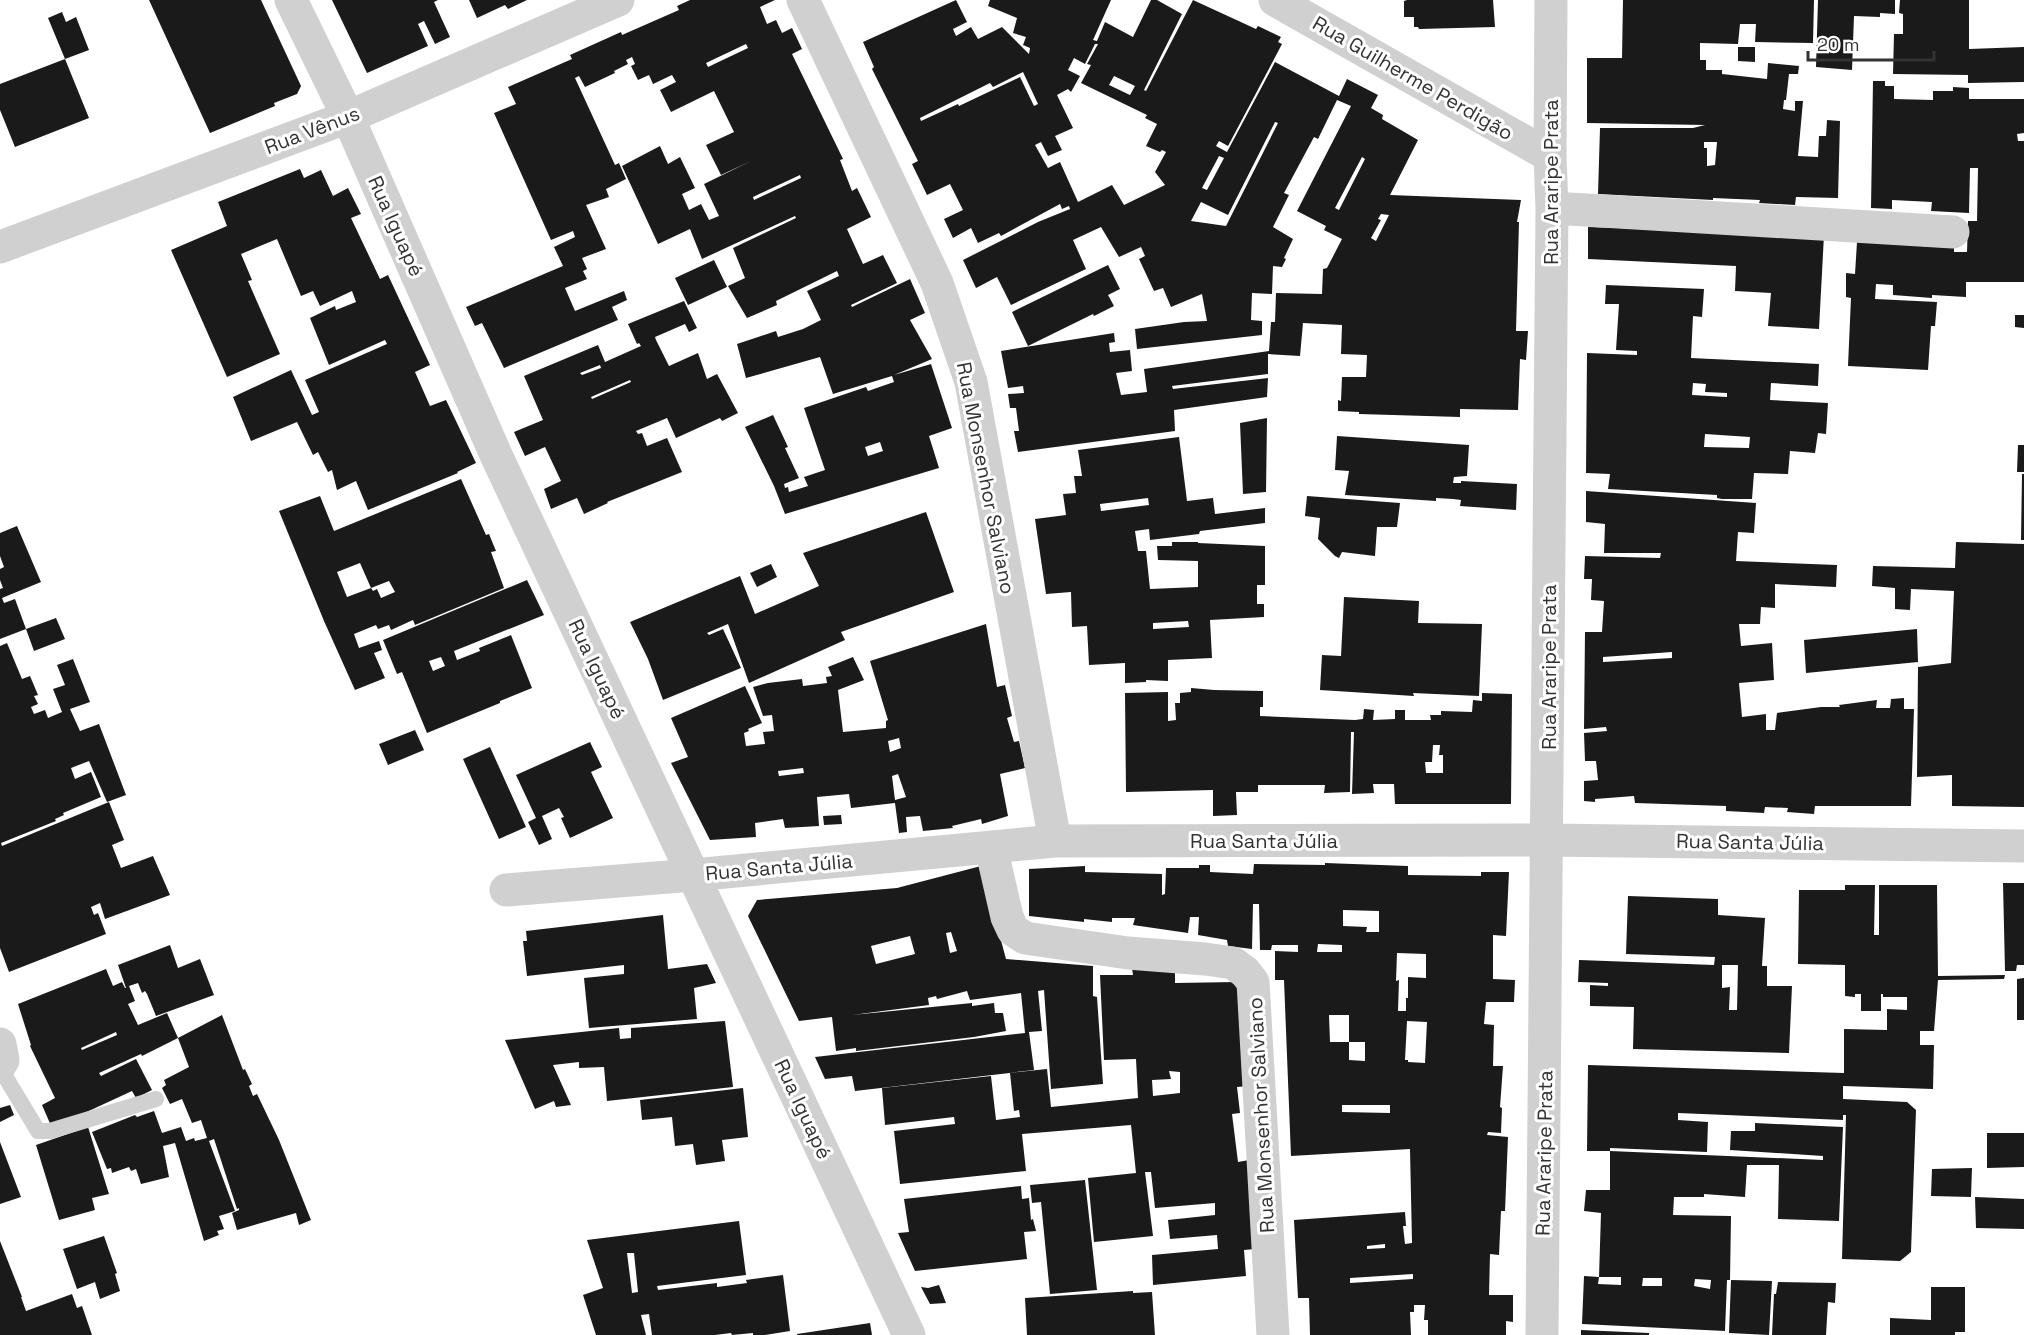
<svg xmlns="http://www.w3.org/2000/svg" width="2024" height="1335" font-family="'Space Grotesk',sans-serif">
<rect width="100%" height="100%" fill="#fff"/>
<path fill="#1a1a1a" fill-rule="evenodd" d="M149,0h112l40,86 -4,8 -23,9 1,3 -65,27z
M332,0h106l-4,2 16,35 -15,7 -11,-23 -6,3 10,22 -61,27z
M469,0h58l-19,9 -3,-4 -28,13z
M690,0h85l-15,7 7,17 9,-4 6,13 10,-5 10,21 -10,5 51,105 -3,1 12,31 5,-3 14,29 -24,12 16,35 20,-9 14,28 -46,22 1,2 58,-28 15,34 -15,7 22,39 -38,16 37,-11 21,64 -23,8 10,32 -154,46 -11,-28 -29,-59 28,-12 15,32 -3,1 14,30 -15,6 1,4 3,-1 1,5 19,-6 -4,-9 21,-7 -21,-62 62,-21 2,4 26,-9 -2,-6 -59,18 -13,-37 -74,21 -9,-34 39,-13 2,6 25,-8 18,-9 -14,-29 32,-15 -2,-5 -61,30 1,4 -30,13 -19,-32 17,-8 -12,-30 63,-30 -1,-2 -93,43 -12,-30 -32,15 -36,-78 38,-20 8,18 12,-7 15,31 -13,6 7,16 12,-6 8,16 10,-4 -15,-32 47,-23 -30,14 -15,-30 28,-13 -20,-41 -43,21 -11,-22 16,-8 -4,-7 -19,9 -4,-9 -11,5 -7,-14 4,-2 -3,-7 -6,3 2,4 -14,7 1,2 -30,14 -6,-11 -4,2 40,87 4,-2 7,16 -20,10 3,8 -23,8 20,44 -24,9 5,11 -4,2 4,8 -22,9 10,23 49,-20 3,9 -15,7 6,13 -114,48 -22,-45 -7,3 -9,-19 97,-41 -9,-19 21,-10 -2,-6 -22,9 -57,-127 22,-9 -8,-17 64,-28 -2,-4 51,-23 1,3 57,-25 -2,-4zM746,44l2,4 -40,19 -2,-4zM800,175l1,3 -47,22 -1,-3zM880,442l3,9 -15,5 -3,-9z
M956,0l11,22 -14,7 3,7 15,-9 7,12 24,-12 27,27 1,-6 -7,-3 3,-8 -13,-4 4,-15 -29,-12 2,-6h121l-18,40 4,1 8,-19 28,15 18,-37h6l25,14 -38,76 2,1 47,-91 63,29 2,-3 23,11 -3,5 4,2 -54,102 -9,-5 -3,5 11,6 48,-90 64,34 8,-17 31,16 -7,13 12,7 -1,4 36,21 -28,55 131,5 -4,22h2l-3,109h12l-2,29 -6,-1 -2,51 -58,-1v8l-101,-3v-2l-21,-1v-11l3,1 1,-24h24l1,-22 -26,-1 1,-29 -39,-2 -3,33 -32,-2v20l-96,12 1,3 95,-11 -1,19 -93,13 1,21 -157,21 -4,-21h5l-3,-23h-6l-2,-14 16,-1 -1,-7 -15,2 -7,-37 113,-18 1,9 -6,1 1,9 20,-2 2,21 -16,2 5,22 26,-3 -3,-23 125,-18 2,-29h4l1,-29 46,1 1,-25 4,-1 15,-29 -18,-9 2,-4 -29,-15 54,-105 -14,-6 -19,39 -4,-2 -30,56 5,2 -16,32 20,12 -9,19 2,1 -4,8 -9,-1 -1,28 -20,-1 -1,27 11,1v14l-125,14 -2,-20 49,-7 23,-1 -5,-27 -31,13 -8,-19 -9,3 -15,-32 6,-3 -4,-9 -22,10 -18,-30 -28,13 13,29 -75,36 -14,-28 -21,11 -13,-28 75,-38 32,-13 -1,-3 -7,3 -2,-5 -59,32 -2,-3 -21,10 -7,-15 -18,10 -9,-19 19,-9 -13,-26 -23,11 -15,-31 6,-3 -46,-92 2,-2 -11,-25zM1095,44h3l-11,20 4,1 -10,18 66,32 -2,3 12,6 -11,22 14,6 2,-2 4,2 -11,20 10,13 -41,20 -12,-20 -34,17 -18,-40 -12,6 -13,-23 6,-3 7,14 14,-6 -7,-14 18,-8 -16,-33 11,-6 3,3 9,-16 -12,-6 6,-12 11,6zM1023,72l15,32 -4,2 -14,-29 -61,29 -1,-2 -37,17 -1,-3 70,-35 3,4zM1114,76l21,10 -5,9 -21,-10zM1275,122l3,1 -52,103 -35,-5 10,-19 27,13zM1219,156l5,2 -17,32 -5,-2zM1362,157l3,2 -26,51 -4,-2zM1381,214l8,1 -13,26 -5,-3 10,-18 -3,-1z
M1407,0h86l2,27 -76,2 -1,-2h-4v-10h-10v-16z
M1623,0h191l-1,43 -58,-1 1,-18h-16l-2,20 -38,-1v17h6v10h16v4l45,5 1,-16 31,3 -1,8h-9l-3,26h-2l-1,9 12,2v-10h8l-5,55 20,1 1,-21h7l1,-16 13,1 -2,77 -42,-1 -1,8 -36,-2 1,-3 -47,-2v2l-115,-6 2,-66h93l12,-3 -118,-2v-65h35zM1704,142h13l-2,23 -8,1v-18h-3z
M1818,0h77v14l-15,-1v4l-26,-1 -2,54 -36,-3z
M1900,0h69v49l55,-2v35l-56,1v-8l-75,-1 1,-40h9v-20l-4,-1z
M62,12l4,10 10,-5 13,33 -24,9 -17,-41z
M1738,47h17v15l-17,-1z
M65,59l24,59 -74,29 -15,-37v-26z
M1873,81h12v5h9v13l39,1v-9h20v-4l16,1v11h55v34l-7,1 1,7h6v141h-58v15l-34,-2v3l-39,-3v-10l-17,-1 -1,15 62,3 -2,24h-4l-3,44 -80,-4 3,-68 -5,-1v-24l9,1 2,-32 97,6v4h13l1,-31h9l1,-53h-8l-1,45 -38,-2 1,-9 -40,-2v9l-21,-1z
M300,169l4,9 17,-8 12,26 15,-8 13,26 -10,4 29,61 8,-4 42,90 -15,7 15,34 16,-6 30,63 -19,9 1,1 -90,37 -12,-29 -19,9 -5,-20 -4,2 -10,-20 -5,3 -16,-33 -46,19 -18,-44 58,-27 21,45 7,-3 -14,-32 82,-36 -2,-4 -56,25 -19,-47 25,-12 1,4 20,-8 -4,-11 -32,15 -7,-15 -12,5 -24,-57 -36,15 11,26 -4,1 32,73 -53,23 -56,-127 56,-24 -9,-24z
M1588,227l236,8 -5,94 -51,-3 3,-33 -36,-2 1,-25 -148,-7z
M714,260l13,27 -39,18 -13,-27z
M1108,265l12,24 -12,6 6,11 -20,10 -1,-2 -65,32 -16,-34z
M1606,285l98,4 -2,28 -9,-1 -2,42 128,6 -1,22 -47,-3 -1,17 58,3 -2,31 -8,-1 -3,20 -25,-2 -2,23 -34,-1 -2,26h-30l-5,-1v-3l-109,-6 2,-15 -24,-1 1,-120 50,2v-4l-21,-1 3,-46h-14zM1693,383l13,1 -1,8 22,1v4l-35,-2zM1705,434l45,3 -1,11 -45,-1z
M684,301l13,27 -8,4 -4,-8 -30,13 1,3 13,26 29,-13 9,26 10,-5 21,39 -16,8 -2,-3 -44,20 -9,-20 -31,13 2,3 4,-1 5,13 20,-8 15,34 -75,30 1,1 -24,11 -7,-16 -26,11 -7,-20 17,-8 -16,-34 -20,9 -11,-24 29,-12 -19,-44 74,-31 7,17 36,-16 -2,-3 -2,1 -9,-20zM600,365l1,3 -19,7 -2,-2zM630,380l1,2 -39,17 -1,-2z
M2015,315h9v13l-9,-1z
M1267,418l-1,74 -23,2 -3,-71z
M1337,436l132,9 -2,31 -13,1 -1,6h8v-2l56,3 -1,26 -56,-4 1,-6 -8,-1 -17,-1v3l-91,-6 4,-24 -14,-1z
M1179,437l8,64 26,-3 2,16 50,-6v15l-65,8 -1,3 -49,6 -1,-11 -14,2 3,20h8l4,38 48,-2v-26l-40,-1 -1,-14h15v-4h26v1l67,3v39h-8v19h7v13l-54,3 2,38 -44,2v21l-22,-1v2l-21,1v-20l-36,2 -2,-39 -15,1 -1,-35 -25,2 -11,-75 31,-4 -3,-21 13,-1 -2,-17h8l-4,-26zM1148,498l1,7 -48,6 -1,-7zM1188,621l1,6 -36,2v-6z
M2018,445h6v27h-7z
M2022,474h2v66h-3z
M461,479l25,56 3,-1 7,17 -5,1 13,36 -89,37 -2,-5 -22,10 -2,-5 -11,4 -2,-4 -22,9 5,14 20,-7 3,9 -8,3 11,25 -30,12 -31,-69 -45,-110 41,-15 14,35zM360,563l11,25 18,-7 6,11 -14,6 -4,-9 -4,2 -2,-3 -24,9 -10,-25z
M1586,491l170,12 -2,30 -16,-1 -2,29 101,4 -1,22 -61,-3v24l-14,-1 -1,17h-21l2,22 31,-3 2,37 -35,3 3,34 24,-3v16h9l2,-17 44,-6h19l-1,-2 38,-5 -1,8h14l1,-9 13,-1v11h10l-3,97h-96l-1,8 -27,-2 1,-4 -23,-1 -1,6 -38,-2v-5l-91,-3 -1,-7 -39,3v3l-11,-1v-20l14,-1 -2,-19h-11l-1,-28 23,-2 -1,-4 -22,2 1,-97h17l2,-31 -13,-1 1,-21h-8l1,-23 75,2 1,-5h-57l1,-29 -19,-2zM1672,652v6l-69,4v-5z
M1307,496l93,7 -3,24h-20l-2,29 -33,-4 -3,6 -4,-2 -17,-17 2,-21 -15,-2z
M926,512l28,80 -113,40 4,8 -96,43 -21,-59 -21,9 2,2 14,-6 18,39 -78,32 -15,-41 -18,-37 110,-46 15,38 64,-28 -16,-33z
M17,526l24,56 -39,16 2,5 11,-4 11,30 -26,10v-50l3,-1 -3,-8v-11l4,-2 -4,-11v-23z
M1956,542l68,2v263l-72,-1v-31l-35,2 1,-110 33,-4 3,-72 -43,-2 -1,21 -15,-1v-21l-23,-2 1,-20 82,2z
M771,564l6,13 -20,10 -7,-14z
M527,580l17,35 -90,36 3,9 23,-9 -1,-3 32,-13 21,53 -32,13v2l-73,30 -25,-61 -5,2 -14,-34zM441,657l4,9 -12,5 -4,-10z
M1344,597l75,4 -1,22 64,1 -3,72 -66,-3 1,3 -94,-6 2,-35 19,1z
M56,618l9,21 -31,12 -8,-22z
M986,624l11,63 8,-2 7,31 -5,2 7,24 5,-1 6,27 -25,6 8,42 -26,8 -1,-5 -29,7 1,2 -30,3 -3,-15 -14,1 1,15 -8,1 -4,-30 -44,5 -2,-14 -32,3 2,29 -34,2 -2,-9 -28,4 1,14 -46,3 -39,-77 17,-6 -17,-39 74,-32 17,37 -14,6 1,2 -5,2 2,13 19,-2 -2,-12 11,-1 -2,-16 -9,1 -10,-29 15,-4 34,-4 1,7 24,-3 -1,-6 6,-1 -4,-9 25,-10 11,23 -26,10 5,42 43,-4v-7l2,-1 -18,-59zM899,738l2,10 -11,4 -2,-11zM803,768l1,5 -25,3 -1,-5zM898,774l8,23 -11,3 -3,-24z
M1917,629l1,33 -112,11 -2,-33z
M7,643l15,36 8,-3 8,19 -4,1 4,8 -7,3 3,7 11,-4 3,8 14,-6 -9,-23 12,-4 -8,-20 16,-6 17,43 -20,7 10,22 19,-7 27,71 -19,7 -18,-41 -18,7 4,11 16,-7 10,25 -38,16 1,2 -9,4 1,2 -55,22 1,3 107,-44 15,38 -12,5 9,23 32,-12 17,39 -65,24 -5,-16 -9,4 3,8 4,-2 8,21 -97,38 -9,-24v-302z
M1191,688l23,2 49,1v16h-3v9l95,4 8,-1 1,-10 10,1 -1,10 22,-1v-9h10v10h26l-1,-5h11v-4l31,1 1,-12 9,1v-8l30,1 -1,110h-116l-1,-20h-21l1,9 -22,1 2,-62h-3l-1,60 -26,1 1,-8h-67v7h-22l1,23 -24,1v-26l-87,2 -1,-99 43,-1v29l8,-1 -1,-17h5v-10l11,-1zM1433,745h7l-1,10h4v18h-17l-1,-11h7z
M415,730l9,20 -36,15 -9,-21z
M590,742l12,25 -11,5 22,46 -43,20 -9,-20 3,-1 -5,-9 -17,8 10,23 -13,6 -11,-23 8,-4 -20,-43z
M490,747l36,80 -27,12 -36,-80z
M841,815l1,9 -18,1 -1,-9z
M1325,863l83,3v9l73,1v-4h28l-3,64 -13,-1v44l22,1 -1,22h-28l-2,22 10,1 -1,41h10l-3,41 2,1 -1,25 -13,-1 -1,3 21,2 -3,74h-4l-2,44 -9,-1 -1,41h24v27l-7,-1v14h-78v-15h-4l1,-15h-11v7h-4l1,23h-101l-1,-37h-11l-4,-78 111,-8 1,14h-3l2,18 7,-1 -2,-94 -119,7 -7,-176h-9v-29l23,1v-7h-26l-1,5h-11l-1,-46h-6l-1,45 -24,-3 -1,-6 -29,-5 1,-18h-9l-2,16 -55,-8 2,-7h-23v4l-28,-3v3l-55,-6v-47l56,-3v6l77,2v21l3,-1 1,-26h33v-3h11v7l43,2 1,-10 71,1zM1343,910l36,1v21h-13l1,-5 -24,-1zM1318,944l24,1v7h-25zM1397,953l29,1v24l-18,-1v21h-2v13h-8l1,-31 -3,1zM1329,1015h20v27h16v19l-16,-1v-18h-19zM1407,1021l20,1 -2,41 -17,-1v-2h-3zM1342,1105h48v8l-48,-1zM1385,1244v4l-18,1v-3zM1413,1274v5l-63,4v-5z
M981,866l25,93 87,7v30l4,1 6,87 -52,5 -7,-99 -6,1 4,40 -13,1 5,38 -179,21 -3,-15 -27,3 -10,-22 210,-24 -4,-40 -51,7 -3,-9 -30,8 -1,-3 -8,2 1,7 -77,10 120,-12v3l22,-3 1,10h8l3,18 -32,6 -118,14v-3l-20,3 -4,-34 -33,4 -51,-105 9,-16 140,-12zM951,932l6,19 -7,2 -4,-20zM910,936l5,18 -39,10 -5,-18z
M2003,883h21v82h-7l-1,6h-11z
M1845,885h30l-1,50h5v-50h58l1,91 67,-1 -1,4 -66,1 -4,51h-14v14h14l-1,44 -90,-3v13l64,3 9,8 -5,142 -11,9 -58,-2 4,-144h-3v5l-165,-7v7l30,2 -1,30 -97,-4v3h-23l1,-86 256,8v-44l43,1v-21l20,1v-13h-24v-3h-2v17h-20v-17h-6v3l-10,-1v-31l-47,-1 1,-74h46z
M1628,896l90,3v16l47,3 -3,48h5v20h25l-3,67 -156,-4 1,-42 -44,-1v-21l18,1v-3l-30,-1 1,-22 135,5 1,-8 -89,-3zM1722,965h16l-1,45h-8l1,-23 -8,1z
M663,915l5,54 39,-5 9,19 -22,5 3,31 -108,9 -5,-50 40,-4v-9l-97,11 -4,-35h4l-1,-10z
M170,945l8,23 22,-9 14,36 -58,21 -9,-22 -2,-3 -3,2 -4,-10 -9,3 6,15 -7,3 10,21 29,-12 11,25 -36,18 -1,-2 -42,19 2,3 35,-17 16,31 -16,8 -4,-7 -80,37 -10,-23 13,-7 -25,-52 1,-1 -13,-41 88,-35 7,17 9,-4 3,6h1l-8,-23zM116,1032l1,3 -35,15 -1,-2z
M1132,968l43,4v11l62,-1 11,104 -11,1 3,26 -8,1 6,48 11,-2 6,89 -11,1 2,26 -93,9 -1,-30 66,-6 -1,-14 -47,4 -2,-19 47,-5v-12l-60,5 -4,-36h-6l8,64 -59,6 -6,-64 48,-5 -5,-48 -109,9 4,37 -126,13 -6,-53 61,-7 -1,-7 -69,8 -3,-37 109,-12 5,44 24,-3 -1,-7 -5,1 -4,-38 37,-4 4,38 87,-9 -2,-39 -32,1 -4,-85h33zM1169,1071l11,1v21l-27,3 -1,-16 19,-1z
M2024,978v42h-7v-41z
M222,1015l21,55 2,-1 7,15 -3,2 4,10 4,-2 22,46 32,80 -12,5 -3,-12 -59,17 -5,-17 7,-3v-2l-2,1 -23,-70 -5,2 26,70 -16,5 5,13 -7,2 2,4 -15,6 -29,-98 -12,3 6,31 -28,7 -5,-15 -5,2 -2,-4 -17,6 -1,-5 -4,1 -15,-37 43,-17 2,2 17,-6 8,22 19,-6 5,14 8,-3 1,3 12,-3 -6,-18 -9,3 -10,-24 -12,5 -8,-16 4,-3 -2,-5 25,-13 -11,-29z
M725,1021l8,66 -126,14 -3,-34 -25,1v-6l-26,3 18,40 -15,2 -2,-6 -19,8 -30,-69 114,-12 1,11 11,-1v-10z
M743,1088l5,49 -26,3 3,21 -29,4 -3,-21 -18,2 -3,-29 -30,3 -2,-20z
M10,1105l4,10 -14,7v-14z
M1755,1123l88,4 -4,94 -61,-2 1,-54h-32l-2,32 -41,-3v3h-30l-1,18 58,1 -1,64h-3l-2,51 -143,-7 2,-48 15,1 -1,7 23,1v-8h-22l2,-64 -17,-2 2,-21h24v-39l213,9v-4l-93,-6 1,-19h24zM1643,1278h19v8h-20zM1695,1279l16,1 -1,9 -16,-3z
M88,1127l21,67 -17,4 3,12 -36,10 -23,-75z
M1987,1133h37v34l-37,1z
M0,1142l21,55 -21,7z
M1972,1168l-1,29 -40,-1 1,-27z
M1085,1180l12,110 -47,4 -9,-92 -9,1 -2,-18z
M1021,1186l1,13 7,-1 2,22 2,-1 3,12 -12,1 3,27 -112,12 -17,-38 11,-1 -5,-33z
M1975,1197l49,2v30l-48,-1z
M739,1221l7,54 -89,11 1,4 59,-7v4l30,-4 -1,-3 37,-5 7,56 -25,4h-12v-2l-21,2 -1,-2 -16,2h-63l-3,-21 -8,1 5,20h-50l-13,-40 20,-7 -16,-48zM627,1253h7l4,39 -6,1z
M104,1236l13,37 -2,1 5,17 -20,8 -5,-17 -18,7 -14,-40z
M0,1241l22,56h-1l5,14 46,-17 5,14 5,-2 10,29h-92z
M1731,1280l41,1 -3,54 -40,-2z
M1778,1282l58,1 -1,20 -7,-1 -2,33h-54l2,-41h2z
M939,1285l7,18 -16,1 -9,-17 7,1z
M1931,1287h34v45h-10v3h-65v-17l41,2z
M1133,1291v2l19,-1 3,43h-128l-2,-37z
M870,1323l2,12h-75v-1z
M1581,1330l68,3v2h-68z"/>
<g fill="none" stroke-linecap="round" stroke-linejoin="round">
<path stroke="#d0d0d0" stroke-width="16" d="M0,1068l38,63h12l106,-32"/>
<path stroke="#d0d0d0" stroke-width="33" d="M291,0l57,117 148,338 413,880
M803,0l134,283 34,99 84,459
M1275,0l275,156
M1552,208l401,24
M0,247l348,-130 270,-117
M991,847l16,70 6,13 12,8 103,15 77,6 28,4 12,9 8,10 20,353
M506,890l187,-15 362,-34 492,-1 477,6
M0,1044l3,16 -3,5
M1542,1335l10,-1127 -2,-52 1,-156"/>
</g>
<g text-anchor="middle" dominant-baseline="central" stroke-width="6" stroke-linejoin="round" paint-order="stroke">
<g font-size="20" fill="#333" stroke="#fff">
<text transform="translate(1413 78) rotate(30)">Rua Guilherme Perdigão</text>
<text transform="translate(312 130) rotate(-21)">Rua Vênus</text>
<text transform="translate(1551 182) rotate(-90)">Rua Araripe Prata</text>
<text transform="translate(396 226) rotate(66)">Rua Iguapé</text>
<text transform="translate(986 478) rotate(79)">Rua Monsenhor Salviano</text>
<text transform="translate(1549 667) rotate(-90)">Rua Araripe Prata</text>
<text transform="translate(597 669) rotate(65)">Rua Iguapé</text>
<text x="1264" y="841">Rua Santa Júlia</text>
<text transform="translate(1750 842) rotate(1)">Rua Santa Júlia</text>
<text transform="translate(779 867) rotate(-5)">Rua Santa Júlia</text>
<text transform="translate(803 1109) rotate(65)">Rua Iguapé</text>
<text transform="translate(1261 1115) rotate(-93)">Rua Monsenhor Salviano</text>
<text transform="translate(1544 1153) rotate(-89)">Rua Araripe Prata</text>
</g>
</g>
<path d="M1808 51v9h126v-9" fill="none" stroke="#333333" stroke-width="3"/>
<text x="1817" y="51" font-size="18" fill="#333333" stroke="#ffffff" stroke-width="4.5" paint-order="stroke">20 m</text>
</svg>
